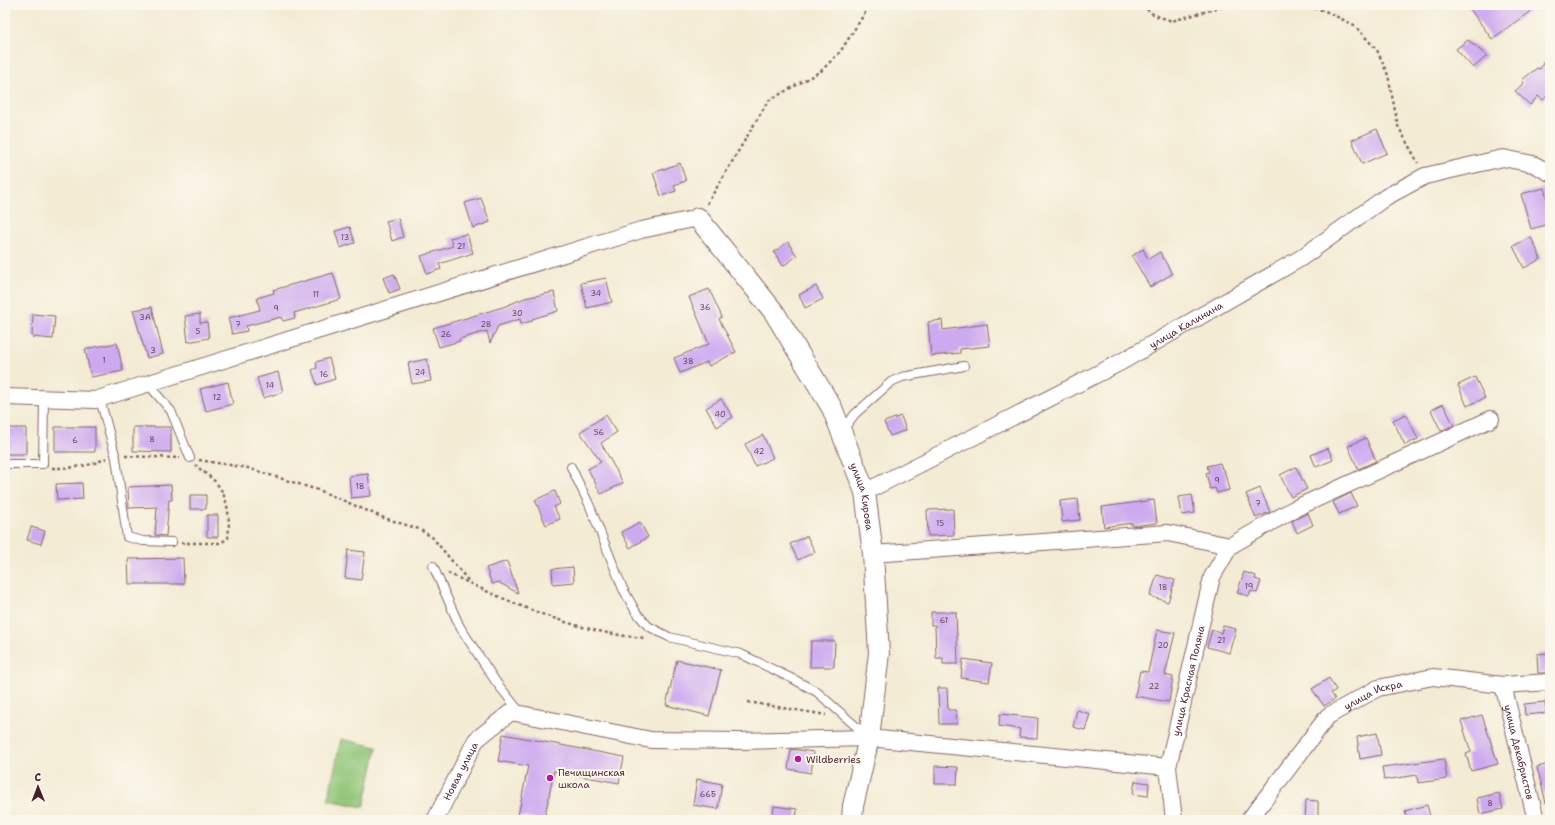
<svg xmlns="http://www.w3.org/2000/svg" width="1555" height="825" font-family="'Shantell Sans',sans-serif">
<rect width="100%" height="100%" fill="#fbf7ec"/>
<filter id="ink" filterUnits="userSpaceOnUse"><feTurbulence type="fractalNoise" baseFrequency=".025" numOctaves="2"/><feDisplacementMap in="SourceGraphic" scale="8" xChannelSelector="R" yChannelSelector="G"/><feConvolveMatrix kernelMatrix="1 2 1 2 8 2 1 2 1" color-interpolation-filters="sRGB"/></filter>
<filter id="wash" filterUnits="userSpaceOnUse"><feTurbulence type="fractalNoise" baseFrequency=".012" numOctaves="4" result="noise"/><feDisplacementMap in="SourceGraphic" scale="16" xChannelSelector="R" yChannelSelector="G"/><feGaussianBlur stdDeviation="0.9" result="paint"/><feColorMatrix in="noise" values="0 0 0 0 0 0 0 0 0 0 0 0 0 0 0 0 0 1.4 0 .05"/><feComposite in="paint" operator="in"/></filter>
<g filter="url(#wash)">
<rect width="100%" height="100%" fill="#f3ebd4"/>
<path fill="#8fc476" stroke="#6c7250" d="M341,739l36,8 -13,60 -36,-7z"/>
<g id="blocks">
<path fill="#cdaaef" d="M1467,5h72l-47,34z
M1468,40l19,16 -14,12 -17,-19z
M1550,50v43l-7,7 -5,-4 -8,9 -15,-14 9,-8 -2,-3 15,-12 3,1z
M1377,129l10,24 -25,11 -10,-24z
M680,163l6,18 -12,4 2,6 -15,5 -8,-23z
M1544,188l6,22v14l-19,5 -10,-35z
M481,198l9,24 -17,6 -8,-25z
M398,218l5,19 -11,4 -6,-20z
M350,227l5,16 -15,5 -5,-17z
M467,234l6,19 -34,11 2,5 -14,5 -6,-18 32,-10 -3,-8z
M1531,237l10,22 -17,9 -11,-22z
M788,242l9,14 -14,10 -9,-14z
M1143,249l5,10 12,-7 12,22 -22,13 -18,-31z
M333,273l8,26 -47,14 1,5 -12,3 -2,-4 -35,9 1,5 -15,3 -4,-16 32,-8 -3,-12 17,-5 -1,-3z
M394,274l6,15 -11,4 -6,-15z
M606,278l6,24 -25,6 -6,-25z
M816,286l7,13 -18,9 -6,-13z
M709,289l13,28 -3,2 17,33 -27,14 -2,-4 -27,11 -6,-15 35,-14 -20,-47z
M554,292l4,19 -26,8v2l-11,3 -1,-5 -22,7 -8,17 -3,-12 -28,8 1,2 -21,6 -6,-19 70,-21 22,-9z
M152,307l11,47 -16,4 -14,-48z
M33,314l22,2 -2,23 -21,-2z
M200,314v9l7,-1 2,16 -21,4 -3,-26z
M942,320l1,10 44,-6 3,22 -30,3v4l-29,3 -3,-34z
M117,343l6,28 -32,6 -6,-28z
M329,358l6,21 -18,6 -5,-15 5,-2 -1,-6z
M427,359l4,22 -19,3 -4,-21z
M278,372l5,20 -20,6 -6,-20z
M1475,377l10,21 -18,8 -9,-21z
M228,382l5,22 -27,7 -6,-22z
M721,399l12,18 -16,10 -11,-19z
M1443,404l11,21 -13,6 -10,-21z
M1406,414l12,25 -13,6 -12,-25z
M606,415l11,17 -16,11 22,40 -22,11 -13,-25 13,-7 -21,-30z
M901,416l5,14 -16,6 -6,-14z
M55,427h40v25h-40z
M133,427h38v25l-38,-1z
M5,428h21v26h-21z
M763,435l10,23 -18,8 -10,-22z
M1366,438l10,23 -18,8 -10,-23z
M1328,448l5,12 -17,7 -5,-12z
M1220,463l2,6h2l5,21 -12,3 -2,-5 -5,1 -4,-16 3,-1 -2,-6z
M1296,467l11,22 -16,8 -11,-22z
M368,474l3,22 -20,2 -2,-22z
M82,483l1,16 -26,1 -1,-16z
M171,485l1,15h-3l-3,36 -11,-1 2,-28 -28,1 -1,-21z
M1260,488l10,24 -14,6 -10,-24z
M555,491l5,13 -6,3 6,12 -14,6 -11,-25z
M1351,493l6,13 -18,8 -6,-12z
M190,495h16v14h-16z
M1192,495l3,18 -13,2 -3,-18z
M1078,499l2,21 -18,2 -2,-21z
M1154,500l3,23 -25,3v-3l-28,4 -2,-20z
M953,509l1,26 -26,1 -1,-26z
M1308,513l5,12 -16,8 -5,-12z
M207,515h11v22h-11z
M640,522l8,15 -18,11 -9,-16z
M31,527l14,4 -4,13 -14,-4z
M807,536l8,16 -17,8 -8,-16z
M348,550l17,2 -4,28 -16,-2z
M183,558l1,26h-55l-1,-25z
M507,561l11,32 -20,-11 -6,2 -6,-16z
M573,567l1,15 -21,2 -1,-15z
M1244,572l12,4 -1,3 6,2 -4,12 -6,-2 -2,5 -12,-3z
M1157,575l18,5 -7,22 -18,-6z
M931,612h25l2,52h-15v-6h-7l-1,-33h-4z
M1223,626l13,3 -7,24 -22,-6 5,-17 9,3z
M1157,630l18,3 -10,42 8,2 -4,25 -34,-6 5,-25 8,1z
M811,641h24l-1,26h-24z
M1550,653v20h-12l-1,-19z
M963,659l29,4 -3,19 -28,-4z
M677,660l44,10 -12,46 -43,-11z
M1329,678l7,12 -5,3 4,6 -11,7 -12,-17z
M938,688h9l1,22h8l1,14h-18z
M1545,702l1,11 -21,2 -1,-11z
M1077,710l13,4 -5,16 -12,-3z
M1000,714l38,4 -1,20 -18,-1 1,-8 -21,-3z
M1482,715l16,49 -27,7 -5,-17 5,-2 -10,-31z
M1377,733l4,22 -21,4 -3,-22z
M503,734l121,23 -5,26 -65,-12 -10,49 -26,-4 10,-50 -30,-5z
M791,749l23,3 -3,21 -23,-4z
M1444,759l3,20 -29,4 -1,-8 -33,5 -2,-13z
M1550,764v38l-4,1 -9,-36z
M935,766l23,1 -1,17h-22z
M697,779l25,5 -4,25 -25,-4z
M1135,781l14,2 -1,13 -15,-2z
M1499,793l4,16 -23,5 -3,-16z
M1306,800l12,1v19h-13z
M1427,805l4,15h-24l-2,-9z
M774,806l23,3 -1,11h-24z"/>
</g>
</g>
<g filter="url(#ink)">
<use href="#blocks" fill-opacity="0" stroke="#856666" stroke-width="1"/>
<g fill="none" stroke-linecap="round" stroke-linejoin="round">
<g stroke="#856666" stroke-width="10">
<path id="service" d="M148,384l23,27 19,47
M100,399l16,59 11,79 16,4 29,1
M842,431l13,-17 36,-32 11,-5 62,-11
M5,464h38l1,-65
M571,467l18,37 34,85 13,23 12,14 21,11 72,17 54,26 22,12 50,44
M433,566l27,61 36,55 24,30"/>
</g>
<g stroke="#856666" stroke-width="18">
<g id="minor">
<path d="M5,397l90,3 546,-170 57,-12"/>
<path id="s1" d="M865,492l256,-130 180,-104 85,-61 39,-21 78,-18 30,6 17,9"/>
<path d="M873,554l295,-21 62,13 64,-37 197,-90"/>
<path id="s2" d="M1503,685l33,135"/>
<path id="s3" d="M435,820l41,-80 35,-28 140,28 89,1 129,-3 299,29"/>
<path id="s4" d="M1174,820l-6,-53 44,-190 18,-31"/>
<path id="s5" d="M1249,820l79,-104 50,-28 55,-11 70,8 47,-3"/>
</g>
</g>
<g stroke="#856666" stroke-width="22">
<g id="tertiary">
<path id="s6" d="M698,218l76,94 58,96 33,84 8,62 6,99 -10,85 -16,68 -1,14"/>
</g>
</g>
<path stroke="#856666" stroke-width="2.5" stroke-dasharray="3 3" stroke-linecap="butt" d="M1142,5l12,10 18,6 57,-16
M1290,5l33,5 31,15 23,25 11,25 10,51 20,37
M707,204l61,-103 53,-30 19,-19 30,-47
M125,456l55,2
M199,460l49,8 25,8 48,15 63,27 35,11 13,8 40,48
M52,468c20,0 36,-1 55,-10
M181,543h40l7,-5c2,-18 1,-39 -11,-54 -6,-8 -15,-12 -21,-19
M448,573c60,29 131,61 198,65
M748,702l78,13"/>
<use href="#service" stroke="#fff" stroke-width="8"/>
<use href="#minor" stroke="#fff" stroke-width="16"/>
<use href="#tertiary" stroke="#fff" stroke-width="20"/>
</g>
</g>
<g fill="#b5179e" stroke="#fbf7ec" stroke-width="1.5">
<circle cx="798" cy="759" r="4"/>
<circle cx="550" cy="778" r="4"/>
</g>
<g text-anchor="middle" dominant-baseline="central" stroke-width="4" stroke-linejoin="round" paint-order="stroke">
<g font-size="8" fill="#6b425c">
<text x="345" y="237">13</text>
<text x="461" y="246">21</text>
<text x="596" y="293">34</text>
<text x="316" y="294">11</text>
<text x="705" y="307">36</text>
<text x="276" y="308">9</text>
<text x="517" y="313">30</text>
<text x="145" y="317">3А</text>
<text x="238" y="324">7</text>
<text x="486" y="324">28</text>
<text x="198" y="331">5</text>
<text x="446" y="334">26</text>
<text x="153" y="350">3</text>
<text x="104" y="360">1</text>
<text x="688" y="361">38</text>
<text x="420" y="372">24</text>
<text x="324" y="374">16</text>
<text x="270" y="385">14</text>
<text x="217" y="397">12</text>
<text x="720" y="414">40</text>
<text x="599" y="432">56</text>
<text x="152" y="439">8</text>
<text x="75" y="440">6</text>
<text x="759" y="451">42</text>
<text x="1217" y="480">9</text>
<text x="360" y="486">18</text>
<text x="1258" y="503">7</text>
<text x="940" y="523">15</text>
<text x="1249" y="586">19</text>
<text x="1163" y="587">18</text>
<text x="944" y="620">61</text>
<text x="1221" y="640">21</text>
<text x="1163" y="645">20</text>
<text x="1154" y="686">22</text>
<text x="708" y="794">66Б</text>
<text x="1490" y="803">8</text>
</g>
<g font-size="10" fill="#4a1f2b" stroke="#fbf7ec">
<text stroke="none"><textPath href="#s1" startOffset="362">улица Калинина</textPath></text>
<text stroke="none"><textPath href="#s6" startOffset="327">улица Кирова</textPath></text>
<text stroke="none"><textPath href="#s4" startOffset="142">улица Красная Поляна</textPath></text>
<text stroke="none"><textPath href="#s5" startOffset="181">улица Искра</textPath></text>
<text stroke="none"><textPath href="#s2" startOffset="69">улица Декабристов</textPath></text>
<text stroke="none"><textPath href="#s3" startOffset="55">Новая улица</textPath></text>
</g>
<g font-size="10" fill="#4a1f2b" stroke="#fbf7ec" text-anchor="start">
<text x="806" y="759">Wildberries</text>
<text x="558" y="772">Печищинская<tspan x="558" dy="12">школа</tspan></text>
</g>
</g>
<rect width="1555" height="825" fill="none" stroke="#fbf7ec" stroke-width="20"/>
<g transform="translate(38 787) rotate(359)" stroke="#fbf7ec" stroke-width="3" paint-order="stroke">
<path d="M0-3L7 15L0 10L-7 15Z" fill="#4a1f2b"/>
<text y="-6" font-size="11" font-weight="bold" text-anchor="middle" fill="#4a1f2b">С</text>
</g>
</svg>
